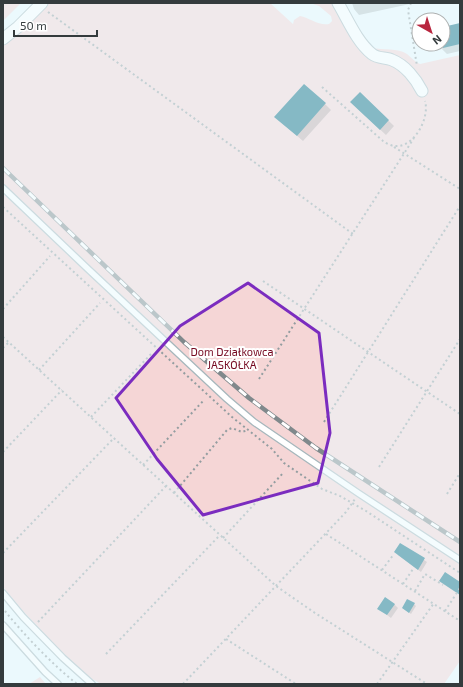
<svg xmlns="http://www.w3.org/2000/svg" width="463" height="687" font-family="'Exo 2',sans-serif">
<rect width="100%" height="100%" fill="#ebf9fd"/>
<path fill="#f5d6d6" d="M3,3h18l-18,18z
M48,3h222l23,21 1,-4 6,-4c10,2 19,10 29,8l3,-3 -1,-5 -12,-10 -9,-3h28l34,45c11,2 26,0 35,6 5,4 8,8 13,10l40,-9v606l-16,23h-343l-16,-9 -24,-23 -41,-44 -17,-21v-543l29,-25z
M40,677l6,7h-17z"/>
<path fill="#0003" d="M352,3h58v1l-51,11 -5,-6z
M460,24v27l-13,3 -6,-6v-4h2v-16z
M360,93l34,33 -8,9 -29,-27z
M325,104l6,6 -28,31 -22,-19z
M400,544l27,18 -6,10 -23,-17z
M394,604l4,4 -7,10 -12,-9z
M414,604l2,2 -5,8 -8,-6z"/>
<path fill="#096c82" d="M460,23v21l-17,4v-21z
M304,84l22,19 -29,33 -23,-19z
M360,92l29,28 -9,10 -30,-28z
M400,543l25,15 -7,12 -24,-18z
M445,572l15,10v13l-21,-14z
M385,597l10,7 -8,11 -10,-6z
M407,599l8,4 -6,10 -7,-5z"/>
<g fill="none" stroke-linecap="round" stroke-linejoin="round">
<g stroke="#a6b7bc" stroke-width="8">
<path id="lane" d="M3,188l85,81 139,130 27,23 104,71 102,67
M3,593l20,24 40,41 29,26
M3,625l42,47 13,12"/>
</g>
<g stroke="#a6b7bc" stroke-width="13">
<path id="street" d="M338,3c10,17 19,39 34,51 6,5 14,3 20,6 13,5 24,19 30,31
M3,39l15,-12 24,-24"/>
</g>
<path stroke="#939da0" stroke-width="2" stroke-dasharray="2 3" stroke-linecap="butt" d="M411,3l-3,7 9,56
M48,12l305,222
M322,87l61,54c3,2 8,5 12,5 19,2 35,-28 30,-45
M394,147l66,42
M3,207l229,210 40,32 12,14 38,26 18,7 26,15 94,62
M263,281l197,133
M3,309l47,-53
M3,337l273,249 39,27 112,71
M3,348l6,-6
M39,370l61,-67
M259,379l155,-241
M91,417l60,-63
M324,422l136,-216
M3,452l59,-62
M143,465l61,-65
M379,467l81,-128
M174,493l53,-63 5,-2 10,4 6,-2
M447,494l13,-21
M326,534l134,87
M223,538l61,-66
M3,553l111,-115
M382,570l12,-16
M403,584l10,-15
M415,591l10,-17 18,11
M5,611c20,25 47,53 72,73
M445,611l15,-23
M38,622l128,-136
M226,639l70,45
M106,654l114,-119
M183,684l163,-172 9,-13
M377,684l57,-81"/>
<use href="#lane" stroke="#fff" stroke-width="5.5"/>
<use href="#street" stroke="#fff" stroke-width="11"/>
<g stroke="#80898c" stroke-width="4.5">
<path id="rail" d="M3,168l181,174 65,56 67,50 144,94"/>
</g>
<use href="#rail" stroke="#fff" stroke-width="3" stroke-dasharray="9" stroke-linecap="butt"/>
</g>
<path d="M0 0H463V687H0ZM248,283l71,50 11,100 -12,50 -115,32 -46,-56 -41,-61 64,-72z" fill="#ebf9fd" fill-opacity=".55" fill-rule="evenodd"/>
<path fill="none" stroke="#7b2cbf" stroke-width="3" stroke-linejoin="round" d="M248,283l71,50 11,100 -12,50 -115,32 -46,-56 -41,-61 64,-72z"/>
<g text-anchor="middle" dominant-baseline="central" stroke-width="4" stroke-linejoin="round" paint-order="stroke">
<g font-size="11" fill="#750921" stroke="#fff">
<text x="232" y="351">Dom Działkowca<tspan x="232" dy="13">JASKÓŁKA</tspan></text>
</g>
</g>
<rect width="463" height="687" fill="none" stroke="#343b3d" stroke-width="8"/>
<g transform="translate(431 32) rotate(141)"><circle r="19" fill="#ffffff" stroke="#aeb1b1"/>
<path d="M0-3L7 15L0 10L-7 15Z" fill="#b8263f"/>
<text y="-6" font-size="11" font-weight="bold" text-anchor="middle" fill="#343b3d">N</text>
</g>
<path d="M14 30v6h83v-6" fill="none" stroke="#343b3d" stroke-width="2"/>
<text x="20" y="30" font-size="12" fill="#343b3d" stroke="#ffffff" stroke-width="3" paint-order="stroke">50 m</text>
</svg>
